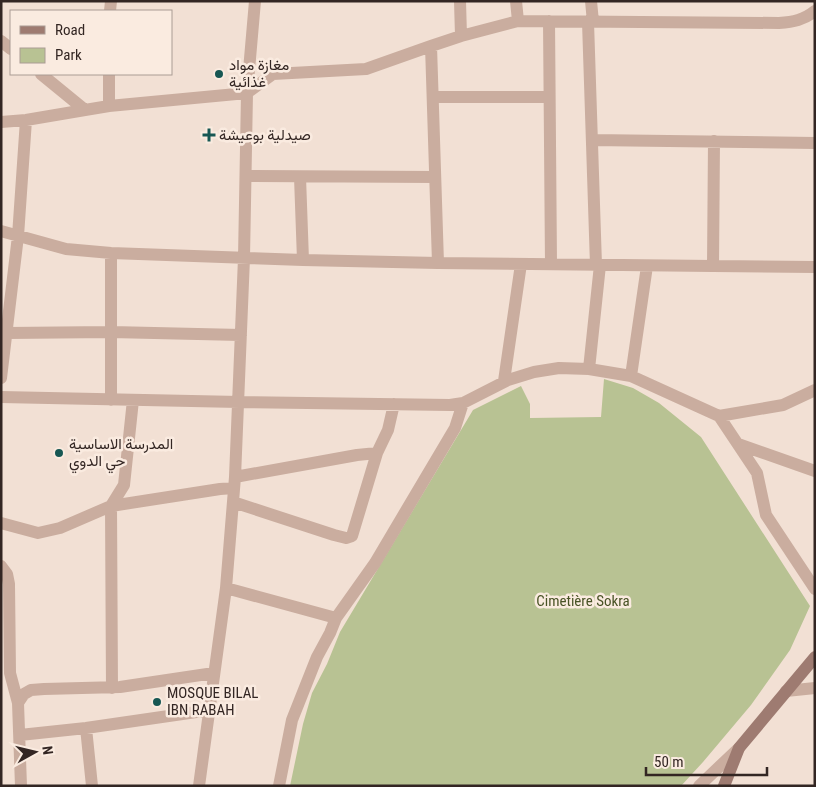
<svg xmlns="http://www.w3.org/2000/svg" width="816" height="787" font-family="'Roboto Condensed',Vazirmatn,sans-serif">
<rect width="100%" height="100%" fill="#f2e0d4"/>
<path fill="#b8c293" d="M604,379l29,9 26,15 42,34 109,169 -20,44 -39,55 -48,57 -22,24h-391l13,-62 9,-31 15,-29 13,-32 133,-222 48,-24 9,18v14l71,-1z"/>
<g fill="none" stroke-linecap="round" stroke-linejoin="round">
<path stroke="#caad9f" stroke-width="12" d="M460,1l1,35
M516,1l2,20
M591,1l2,21
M110,11l1,-10
M549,21l2,243
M588,22l8,243
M1,41l10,8
M431,46l7,217
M41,74l44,36 24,-4 138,-13 26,-19 93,-5 65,-23 30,-10 57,-15 261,2c14,-1 25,-3 36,-12
M433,97h116
M109,106v-32
M1,122l25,-2 59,-10
M592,140l223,3
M246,176l189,1
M300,177l3,83
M1,231l65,18 45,4 192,7 135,3 275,3 102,1
M111,253v147
M713,266l1,-125
M7,333l104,-1 130,3
M589,369l11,-104
M631,376l16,-110
M1,378l17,-142 8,-116
M504,381l17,-117
M1,397l238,5 211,3 13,-2 45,-23 26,-8 25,-4 30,1 42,7 88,40 64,-11 32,-15
M719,416l38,57 9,42 49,74
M738,444l77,27
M235,477l122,-22 20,-2 11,-23 6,-26
M233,502l101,33 12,3 6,-2 25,-83
M1,523l37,10 22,-5 51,-22 109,-17 14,-1
M1,566l6,8 2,10 1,89 8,30
M226,588l110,30
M112,688l-1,-182 13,-21 9,-85
M786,691l29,-3
M86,728l6,58
M20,735l66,-7 124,-18
M21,786l-3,-83 6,-9 7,-4 13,-1 76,-2 94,-14
M199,786l27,-198 9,-111 9,-219 3,-165 8,-92
M279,786l13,-66 25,-63 13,-24 6,-15 39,-55 80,-135 8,-25
M699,786l40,-38"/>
<path stroke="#9e7b71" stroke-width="12" d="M724,786l15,-38 76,-91"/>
</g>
<g fill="#175753" stroke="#faebe0" stroke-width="2">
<circle cx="219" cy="74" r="5"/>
<path d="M206.5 127.5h5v5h5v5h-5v5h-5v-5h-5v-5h5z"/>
<circle cx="59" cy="453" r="5"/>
<circle cx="157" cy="702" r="5"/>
</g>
<g text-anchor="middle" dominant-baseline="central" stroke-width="5" stroke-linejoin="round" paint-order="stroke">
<g font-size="15" fill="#332623" stroke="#faebe0" text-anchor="start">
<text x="229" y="65">مغازة مواد<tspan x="229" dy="17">غذائية</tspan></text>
<text x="219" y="135">صيدلية بوعيشة</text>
<text x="69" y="444">المدرسة الاساسية<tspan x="69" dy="17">حي الدوي</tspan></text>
<text x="167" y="693">MOSQUE BILAL<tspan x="167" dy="17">IBN RABAH</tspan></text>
</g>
<g font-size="15" fill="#495326" stroke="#faebe0">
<text x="583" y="601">Cimetière Sokra</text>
</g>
</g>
<rect width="816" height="787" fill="none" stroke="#332623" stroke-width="5"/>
<rect x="10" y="10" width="162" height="65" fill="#faebe0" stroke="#aa9c94"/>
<rect x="20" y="26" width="25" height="8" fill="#9e7b71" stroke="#aa9c94"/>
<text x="55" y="35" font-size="15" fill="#332623">Road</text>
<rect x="20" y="48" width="25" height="15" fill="#b8c293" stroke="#aa9c94"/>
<text x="55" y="60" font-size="15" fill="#332623">Park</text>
<g transform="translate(35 752) rotate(82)" stroke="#faebe0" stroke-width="4" paint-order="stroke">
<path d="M0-4L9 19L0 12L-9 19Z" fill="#332623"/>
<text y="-8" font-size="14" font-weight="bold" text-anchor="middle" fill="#332623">N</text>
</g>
<path d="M646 767v8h121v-8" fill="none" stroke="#332623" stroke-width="2.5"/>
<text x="654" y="767" font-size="15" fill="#332623" stroke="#faebe0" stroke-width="4" paint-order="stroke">50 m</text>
</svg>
